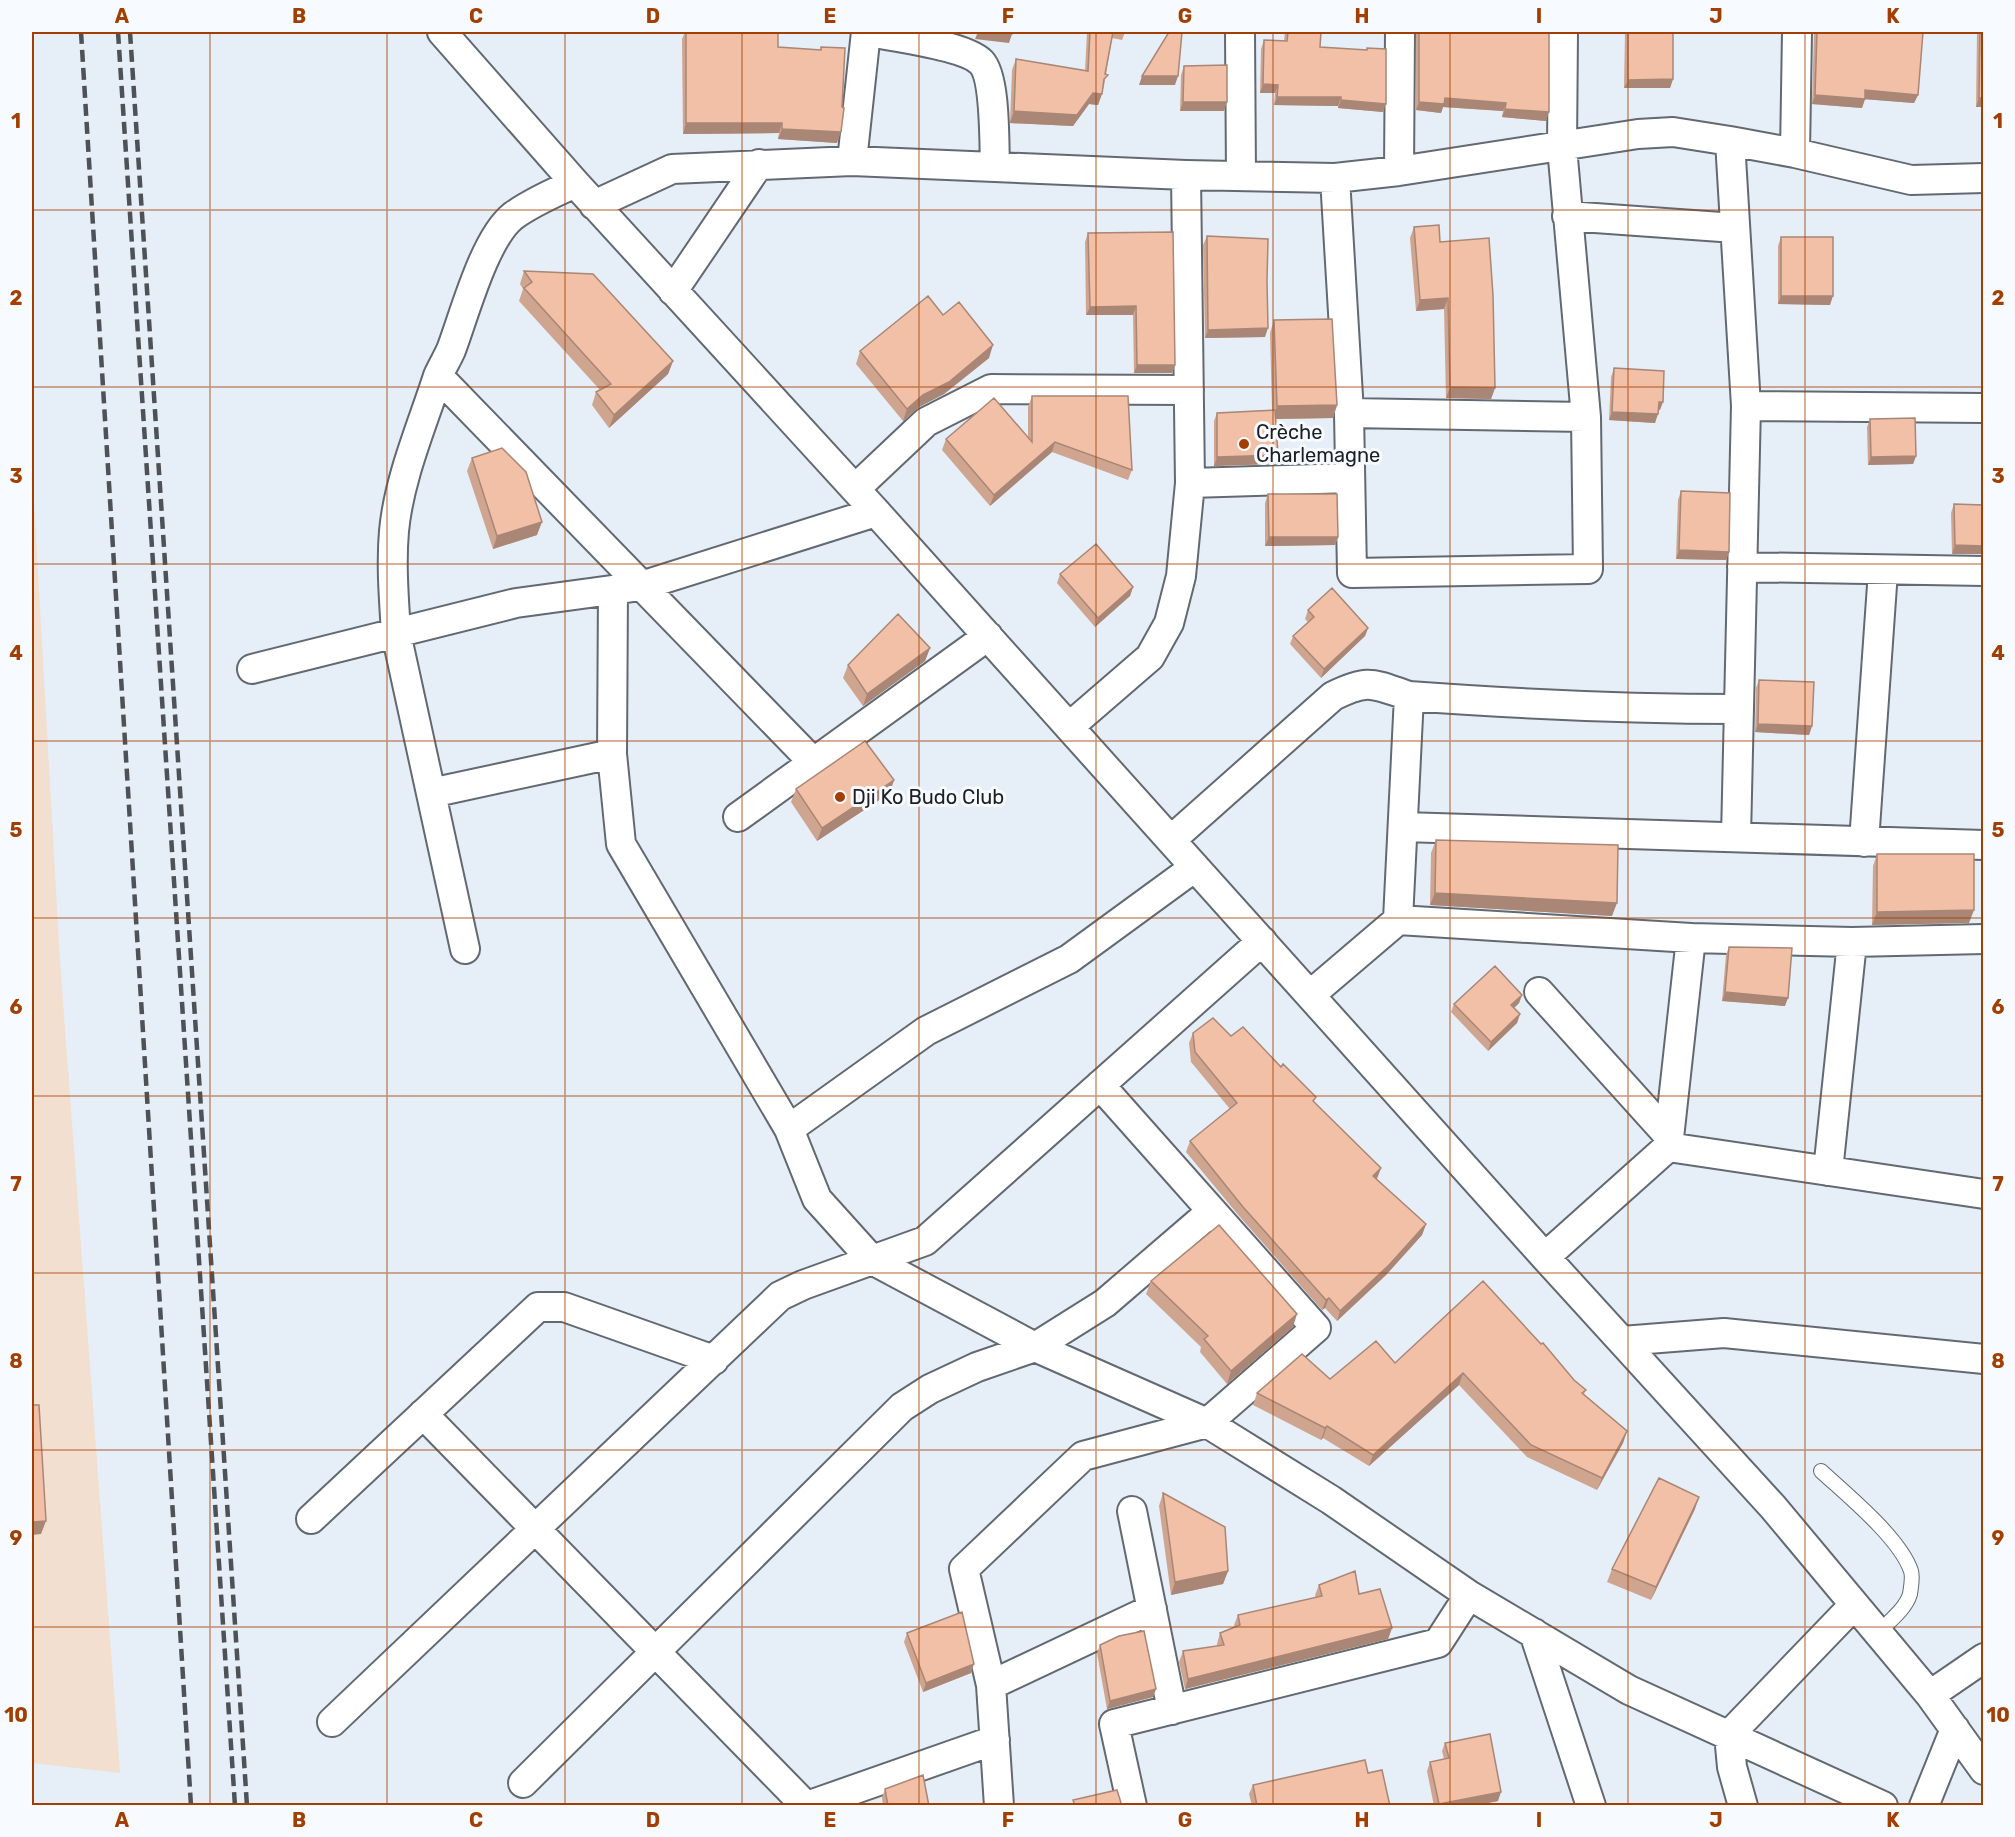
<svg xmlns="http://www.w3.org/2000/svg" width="2015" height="1837" font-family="Rubik,sans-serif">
<rect width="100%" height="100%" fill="#e6eef7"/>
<path fill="#f2dfcf" d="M32,467l28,494 60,812 -88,-10z"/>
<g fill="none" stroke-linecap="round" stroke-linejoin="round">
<g stroke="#626971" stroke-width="16">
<path id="lane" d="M1821,1471c26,24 79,67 90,100 2,6 0,16 -1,23 -4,15 -22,28 -32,39"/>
</g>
<g stroke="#626971" stroke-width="32">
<path id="street" d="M442,32l133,151 301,329 669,745 228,250 157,188 54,75
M869,32c25,5 95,13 112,30 15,15 13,83 14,105
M1240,32l1,144
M1730,141l16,265 -10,431
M1795,153l2,-121
M852,161l14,-129
M1399,171l1,-139
M1335,178l14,235 3,160 236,-4 -2,-152 -24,-270 1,-115
M575,183c-21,10 -43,19 -62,33 -29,23 -49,100 -62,134 -4,9 -9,17 -13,26l375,386
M594,205l78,-36 180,-8 334,14 149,3 64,-7 239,-37 35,-2 57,9 65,12 116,27 73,-2
M1567,216l168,12
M673,291l86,-127
M438,376c-16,50 -39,102 -44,155 -3,34 0,69 2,102l69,316
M1746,406l238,2
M1349,413l237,4
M1190,483l160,-5
M855,489l71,-67 65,-33 198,1
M1742,567l242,4
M613,590l-1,164 9,90 168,285 28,70 55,61 163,87 172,76 124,77 138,95 160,95 254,116
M252,669l264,-66 125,-17 235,-74
M1409,696c110,8 220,13 330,13
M1069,727l81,-70 19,-34 12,-47 9,-93 -4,-308
M431,793l181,-39
M738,817l250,-181
M1403,827l581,18
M1171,840l162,-144c36,-18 40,-12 76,0l-11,224
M1864,842l19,-271
M1539,992l130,144
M1310,995l88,-75 293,18 161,4 132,-3
M789,1129l137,-98 143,-72 126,-92
M1668,1147l316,47
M1828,1171l24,-229
M1545,1257l123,-110 23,-209
M1622,1341l102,-8 260,26
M423,1414l383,392
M1132,1511l40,199
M311,1519l227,-212h26l150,53
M1534,1633l57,173
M991,1685l161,-76
M1930,1695l54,-37
M332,1722l448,-426 23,-11 122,-44 337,-300
M523,1783l379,-376 28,-18 47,-22 58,-20 70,-44 107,-92
M807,1806l188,-66
M999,1806l-8,-121 -27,-116 119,-113 124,-33 109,-95 -216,-243
M1132,1806l-18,-82 324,-81 31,-48
M1743,1806l-11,-39 -3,-32 125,-130
M1924,1806l31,-77"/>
</g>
<use href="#lane" stroke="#fff" stroke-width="14"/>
<use href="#street" stroke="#fff" stroke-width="28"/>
<path stroke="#4e5257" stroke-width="4.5" stroke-dasharray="12 6" stroke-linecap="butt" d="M81,32l110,1774
M118,32l117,1774
M130,32l117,1774"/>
</g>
<path fill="#cfa590" d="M685,32h56l37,15 42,3 1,-3 16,96 -59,-4 1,-6 -96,1 -1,-95z
M1087,32h38l-3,8 -10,-2 -8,48 -6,19 -9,-1 -16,22 -63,-3 2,-53 4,-11 69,12z
M1285,32h36l-1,15 47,3v-2l16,64 -45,-4v-2l-64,-1 1,-12h-15l1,-44 3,-9 20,1z
M1416,32h133l-3,89 -44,-4 1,-6 -60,-4 -2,6 -25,-3z
M1625,32h48v47l-3,9h-46z
M1814,32h109l-5,63 -4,8 -49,-4 -3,9 -50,-4z
M1977,32h6v75h-7z
M1184,66l40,45h-44l1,-36z
M1414,227l26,15 55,146 -4,11 -45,-1 -2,-89 -28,2 -6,-73z
M1088,233l87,132 -3,8h-38l-1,-58h-47l-1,-73z
M1207,236l58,101 -60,1 -2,-93z
M1781,237l49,68 -52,-1v-58z
M524,271l149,90 -5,13 -59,54 -17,-23 4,-13 4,-2 -81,-89 4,-12 -3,-5z
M943,315l46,43 -45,36 -25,13 -16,14 -47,-57 4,-13z
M1274,320l63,85 -4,13 -57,1 2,36 -3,9 -61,2v-45l3,-8 55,-3 -2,-77z
M1614,368l46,42h-2l-3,13 -46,-3 2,-43z
M1032,396l100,74 -4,10 -76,-28 -62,54 -48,-56 4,-11 82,-2v-30z
M1870,419l46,37 -3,8 -45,1 -1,-38z
M472,458l65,77 -44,14 -26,-78z
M1681,491l48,61 -3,8 -50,-1 2,-59z
M1268,494l70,43 -3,8 -70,1v-43z
M1954,504l29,1 -31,49 -1,-41z
M1060,574l73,13 -3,9 -35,31 -38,-44z
M1308,610l60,18 -3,8 -44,42 -31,-34 3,-8 15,-14 -3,-3z
M930,648l-5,13 -62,45 -20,-28 5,-13z
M1759,680l53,46 -3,9 -54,-3 1,-44z
M796,789l94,4 -73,48 -26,-39z
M1436,840l176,76 -182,-11 1,-52z
M1877,854l92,69 -97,2 1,-59z
M1729,947l56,59 -63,-5 4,-46z
M1522,995l-3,8 -5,5 6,6 -3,9 -29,28 -37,-39 3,-8z
M1193,1033l38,3 83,66 67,66 -4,11 49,45 -4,11 -36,40 -49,46 -12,-13 -3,2 -82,-93 -54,-65 4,-11 40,-32 -39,-47 -2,-19z
M1151,1281l142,46 -66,57 -27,-32 1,-5 -55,-53z
M1395,1363l179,17 12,10 -2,4 43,37 -4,12 -26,47 -70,-33 -68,-72 -90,81 -46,-28 -2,2 -68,-35 4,-12 73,-14z
M1163,1493l65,78 -5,13 -52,11 -12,-89z
M1695,1509l-44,91 -44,-18 5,-13z
M1319,1585l40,9 33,34 -4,11 -203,50 -6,-27 4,-11 34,-5v-2l3,-11 15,-6 -1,-2 4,-10 78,-17 -1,-3z
M907,1633l64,40 -48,19 -19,-50z
M1100,1645l56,44 -3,8 -46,12 -10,-56z
M1445,1743l53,58 -25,5h-39l-7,-35 3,-9 14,-3 -2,-8z
M1368,1773l22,33h-138l-3,-12 4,-9z
M885,1789l44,17h-46l-1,-9z"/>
<path fill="#a98675" d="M978,32h7l27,2 -3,9 -34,-4z
M1142,76h36l-3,9h-36z
M1673,79l-3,9h-46l4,-8z
M1263,84l15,1 -3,8h-15z
M1865,90l53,5 -4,8 -52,-4z
M1093,93l9,1 -4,11 -9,-1 -16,22 -63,-3 4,-12z
M1815,95l50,4 -3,9 -50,-4z
M1277,97h64l-3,9 -64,-1z
M1445,98l61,5 -3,8 -60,-4 -2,6 -25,-3 3,-8z
M1979,98h4v9h-7z
M1341,100l45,4 -3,8 -45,-4z
M1183,102h44l-3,9h-44z
M1505,109l44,3 -3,9 -44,-4z
M686,123h96l-3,10 -96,1z
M782,129l59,3 -4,11 -59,-4z
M1781,296h52l-3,9 -52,-1z
M1448,298l-4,11 -28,2 4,-11z
M1136,306l-3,9h-47l4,-8z
M1268,328l-3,9 -60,1 3,-8z
M993,345l-4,13 -45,36 -25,13 -16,14 4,-12 16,-14z
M673,361l-5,13 -59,54 5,-13z
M1137,365h38l-3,8h-38z
M1450,387l45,1 -4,11 -45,-1z
M1659,402h4l-3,8h-4z
M1337,405l-4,13 -60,1 4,-13z
M1612,412l46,2 -3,9 -46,-3z
M1055,442l-3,10 -62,54 4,-11z
M1278,455l-3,9 -61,2 3,-9z
M1916,456l-3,8 -45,1 3,-8z
M542,522l-5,13 -44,14 4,-13z
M1269,537h69l-3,8 -70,1z
M1955,545l28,1v8h-31z
M1679,550l50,2 -3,8 -50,-1z
M1133,587l-3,9 -35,31 3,-9z
M1368,628l-3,8 -44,42 3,-9z
M930,648l-5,13 -62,45 4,-12z
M1758,724l54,2 -3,9 -54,-3z
M894,780l-4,13 -73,48 5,-13z
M1435,893l182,10 -5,13 -182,-11z
M1974,910l-5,13 -97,2 5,-13z
M1725,992l63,6 -3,8 -63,-5z
M1522,995l-3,8 -11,11 3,-9z
M1520,1014l-3,9 -29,28 3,-9z
M1381,1168l-4,10 -7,8 3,-10z
M1426,1224l-4,11 -36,40 -49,46 3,-10z
M1329,1298l-4,10 -3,2 4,-10z
M1297,1314l-4,13 -66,57 4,-13z
M1463,1373l-4,12 -90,81 4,-11z
M1327,1426l-4,12 -2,2 4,-12z
M1627,1431l-4,12 -26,47 5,-12z
M1699,1497l-4,12 -44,91 5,-13z
M46,1521l-5,13 -9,1v-13z
M1228,1571l-5,13 -52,11 4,-13z
M1392,1628l-4,11 -203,50 3,-10z
M974,1664l-3,9 -48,19 3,-9z
M1156,1689l-3,8 -46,12 3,-8z
M1501,1792l-3,9 -25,5h-35l1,-2z"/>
<path fill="#f1c0a7" stroke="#a98675" stroke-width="1.5" d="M686,32h92v15l43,3v-3l24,1 -3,59 2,1 -3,24 -59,-3v-6h-96z
M985,32h27v2z
M1090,32h23l-8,42 3,1 -4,4 -2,15 -9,-1 -16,22 -63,-4 2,-52 72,12z
M1169,32h13l-4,44h-36z
M1288,32h33l-1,15 47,3v-2l19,1v55l-45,-4v-3h-64l1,-12 -15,-1 1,-44 23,1z
M1419,32h130v80l-44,-3 1,-6 -61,-5 -1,6 -25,-2z
M1628,32h45v47l-45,1z
M1817,32h106l-5,63 -53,-5v9l-50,-4z
M1980,32h3v66h-4z
M1227,65v37h-44l1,-36z
M1439,225l1,17 49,-4 4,57 2,93 -45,-1 -2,-89 -28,2 -6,-73z
M1173,232l2,133h-38l-1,-59 -46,1 -2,-74z
M1207,236l61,3 -1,42 1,47 -60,2z
M1781,237h52v59h-52z
M524,271l69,3 80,87 -59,54 -18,-23 15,-8 -87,-96 8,-6z
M928,296l15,19 16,-13 34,43 -44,37 -26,13 -16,14 -47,-58z
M1332,319l5,86 -60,1 -3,-86z
M1614,368l50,3 -1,31h-4l-1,12 -46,-2z
M1032,396h96l4,74 -77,-28 -61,53 -48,-56 48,-41 38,44z
M1275,410l3,45 -61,2v-44z
M1915,418l1,38 -45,1 -1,-38z
M502,448l24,24 16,50 -45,14 -25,-78z
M1681,491l49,2 -1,59 -50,-2z
M1268,494h69l1,43h-69z
M1954,504l29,1v41l-28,-1z
M1096,544l37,43 -35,31 -38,-44z
M1332,588l36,40 -44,41 -31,-33 21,-19 -6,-7z
M898,614l32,34 -63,46 -19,-29z
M1759,680l55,2 -2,44 -54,-2z
M865,741l29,39 -72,48 -26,-39z
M1436,840l182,5 -1,58 -182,-10z
M1877,854h97v56l-97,2z
M1729,947l63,1 -4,50 -63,-6z
M1495,966l27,29 -11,10 9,9 -29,28 -37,-38z
M1213,1018l18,18 12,-9 38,40 2,-3 33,33 -3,4 68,67 -8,8 53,48 -37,41 -49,46 -11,-13 -3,2 -83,-93 -53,-66 47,-38 -42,-51 -2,-19z
M1219,1225l78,89 -66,57 -27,-32 4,-3 -57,-55z
M1483,1281l58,63 2,-1 31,37 12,10 -4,3 45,38 -25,47 -71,-33 -68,-72 -90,82 -46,-29 -2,2 -68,-35 45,-39 28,25 46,-38 19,22z
M32,1405h7l7,116 -14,1z
M1659,1478l40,19 -43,90 -44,-18z
M1163,1493l62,34 3,44 -53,11z
M1355,1571l4,23 21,-5 12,39 -204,51 -5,-28 41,-6 -4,-12 20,-8 -2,-10 84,-19 -3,-11z
M962,1612l12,52 -48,19 -19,-50z
M1144,1631l12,58 -46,12 -10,-56 19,-9z
M1490,1734l11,58 -62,12 -9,-42 19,-4 -4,-15z
M1365,1760l3,13 14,-3 8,36h-133l-4,-21z
M923,1775l6,31h-41l-3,-17z
M1117,1790l5,16h-47l-2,-6z"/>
<path fill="none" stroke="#a13e00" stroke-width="1.5" stroke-opacity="0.55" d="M210,32v1774M387,32v1774M565,32v1774M742,32v1774M919,32v1774M1096,32v1774M1273,32v1774M1450,32v1774M1628,32v1774M1805,32v1774M32,210h1952M32,387h1952M32,564h1952M32,741h1952M32,918h1952M32,1096h1952M32,1273h1952M32,1450h1952M32,1627h1952"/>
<g fill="#a13e00" stroke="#f7fafe" stroke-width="2">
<circle cx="1244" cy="444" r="6"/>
<circle cx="840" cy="797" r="6"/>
</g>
<g text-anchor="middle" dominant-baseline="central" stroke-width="6" stroke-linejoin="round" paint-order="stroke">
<g font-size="20" fill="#1c1f22" stroke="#f7fafe" text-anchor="start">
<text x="1256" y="432">Crèche<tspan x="1256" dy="23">Charlemagne</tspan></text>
<text x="852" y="797">Dji Ko Budo Club</text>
</g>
</g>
<rect width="2015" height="1837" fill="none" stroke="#f7fafe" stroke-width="66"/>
<rect x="33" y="33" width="1949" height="1771" fill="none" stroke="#a13e00" stroke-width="2"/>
<g font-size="20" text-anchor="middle" font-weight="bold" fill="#a13e00">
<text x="122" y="23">A</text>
<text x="299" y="23">B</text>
<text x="476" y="23">C</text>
<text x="653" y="23">D</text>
<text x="830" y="23">E</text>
<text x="1008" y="23">F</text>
<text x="1185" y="23">G</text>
<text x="1362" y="23">H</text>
<text x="1539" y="23">I</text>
<text x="1716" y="23">J</text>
<text x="1893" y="23">K</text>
<text x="16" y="128">1</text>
<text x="1998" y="128">1</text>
<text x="16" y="305">2</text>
<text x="1998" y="305">2</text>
<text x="16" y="483">3</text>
<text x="1998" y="483">3</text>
<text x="16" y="660">4</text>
<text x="1998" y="660">4</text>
<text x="16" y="837">5</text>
<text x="1998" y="837">5</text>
<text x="16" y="1014">6</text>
<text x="1998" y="1014">6</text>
<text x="16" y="1191">7</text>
<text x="1998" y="1191">7</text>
<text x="16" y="1368">8</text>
<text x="1998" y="1368">8</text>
<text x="16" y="1545">9</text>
<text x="1998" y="1545">9</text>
<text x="16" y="1722">10</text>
<text x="1998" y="1722">10</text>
<text x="122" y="1827">A</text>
<text x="299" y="1827">B</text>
<text x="476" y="1827">C</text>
<text x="653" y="1827">D</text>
<text x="830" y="1827">E</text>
<text x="1008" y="1827">F</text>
<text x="1185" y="1827">G</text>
<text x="1362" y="1827">H</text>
<text x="1539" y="1827">I</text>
<text x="1716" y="1827">J</text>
<text x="1893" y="1827">K</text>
</g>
</svg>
